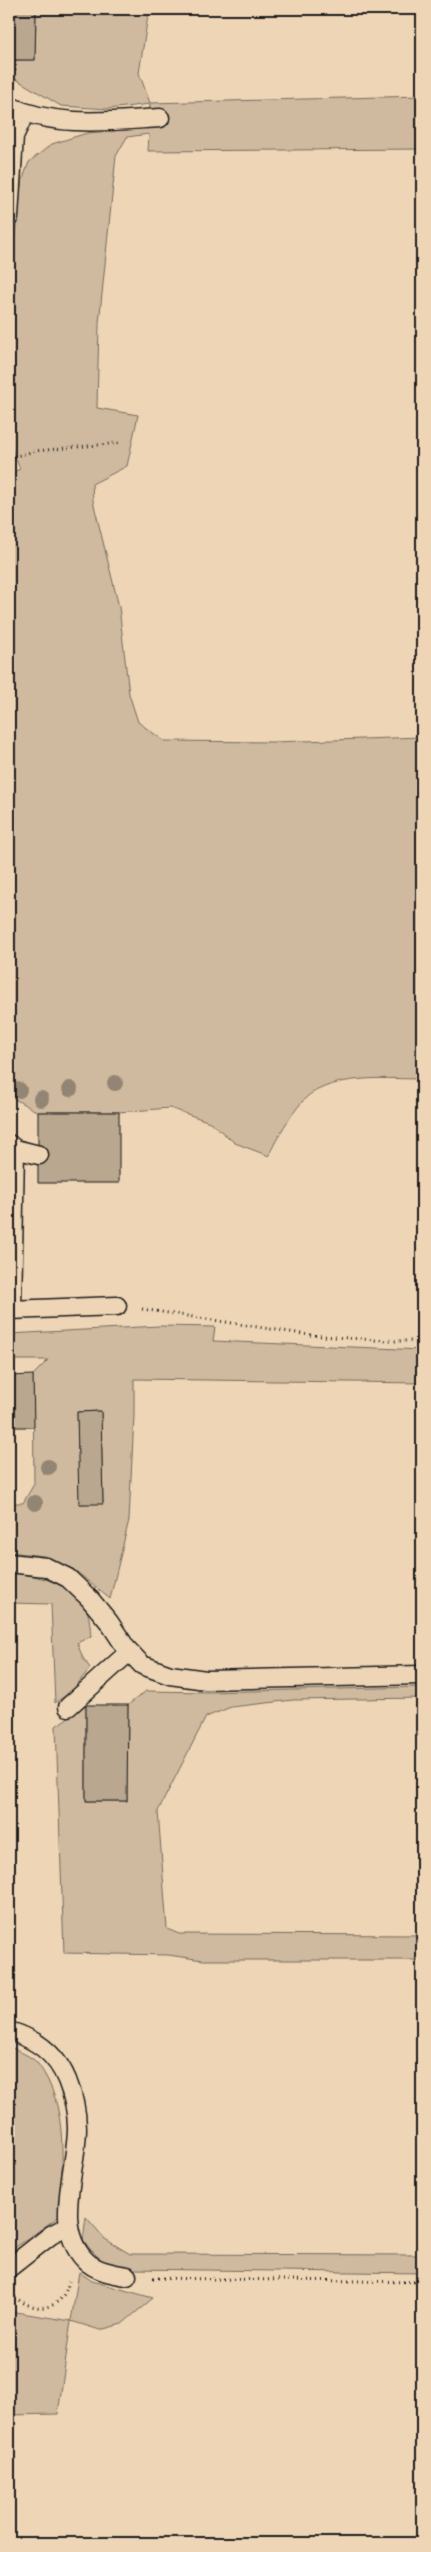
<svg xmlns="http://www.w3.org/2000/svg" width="431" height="2552" font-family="'Shantell Sans',sans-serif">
<rect width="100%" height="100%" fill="#edd5b5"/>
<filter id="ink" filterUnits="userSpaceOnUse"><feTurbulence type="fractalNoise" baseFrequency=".02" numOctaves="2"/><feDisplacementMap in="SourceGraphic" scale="10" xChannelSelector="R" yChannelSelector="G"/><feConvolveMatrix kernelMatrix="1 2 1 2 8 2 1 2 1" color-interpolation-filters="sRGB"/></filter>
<g filter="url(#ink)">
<path fill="#cfba9f" stroke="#766b5e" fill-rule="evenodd" d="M9,9h140l-10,64 11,30 272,-7v53l-274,2 1,-17 -22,3 -11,19 -17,167 -2,85 41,7 -11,51 -35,18 1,17 26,106 10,87 9,28 26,19 109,1 149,-5v342c-35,0 -78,-5 -110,14 -13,7 -38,48 -43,63l-34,-13 -25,-21 -40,-14 -51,4h-81l-29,-16v-622l11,-5 -11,-27v-157l12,-101 8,-22 23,-18 35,-11 62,-5 1,-24 -42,5 -47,-3 -52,-31v-15h26l1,-50z
M159,1326l56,1 -2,14 209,9v33l-288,-4v37l-5,104 -19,79 -33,-27 -33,-16 -35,-4v-49h14l11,-19 -1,-109 15,-15h-39v-26zM101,1411l2,92 -23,1 -3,-92z
M9,1573c29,2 61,9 77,36 4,7 4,19 5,27l-14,7 6,15 7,10 -17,22 -18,13 -4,-99 -42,-1z
M422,1687v11l-129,2 -62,7 -25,10 -48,94 9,118 12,5 243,1v25h-219l-35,-5 -104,-2 -8,-227 30,-21v96h41l1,-96 18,-14 62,1z
M9,2046c8,5 23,10 29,18 32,43 23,101 23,151l-52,37z
M86,2217l19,22 25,15 292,1v18l-290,-4c-25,-3 -34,-9 -49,-29z
M79,2272l13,9 61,17 -31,26 -22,6 -29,-9 -13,93 -49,1v-104l62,10z"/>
<path fill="#b9a78f" stroke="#1c1c1c" d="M9,9l27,1 -1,50h-26z
M38,1112h81v71h-81z
M33,1375l1,52h-25v-51z
M101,1411l2,93h-24l-2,-92z
M86,1705h42l-1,96h-41z"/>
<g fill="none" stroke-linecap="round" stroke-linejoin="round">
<g stroke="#1c1c1c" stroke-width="21">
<path id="lane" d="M9,106c47,22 101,15 151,12
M9,217l5,-81 11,-23
M9,1144l6,5 24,6
M12,1309l3,-160
M9,1310l108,-4
M9,1563l37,4 22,11 21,20 20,24 17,26 16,17 28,10 36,5 216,-5
M68,1707l61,-55
M9,2031c27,8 47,22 58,49 6,15 10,32 10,48 0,42 -25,98 8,132 10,11 29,14 42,16
M9,2268l42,-33 17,-9"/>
</g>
<path stroke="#1c1c1c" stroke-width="3" stroke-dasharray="1 4" stroke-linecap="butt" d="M15,60v19
M9,458l26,-7 84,-8
M142,1309l167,26 78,6h35
M153,2278l269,4
M11,2294c22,20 51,19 58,-13"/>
<use href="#lane" stroke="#edd5b5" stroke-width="18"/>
</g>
<g fill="#938573">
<circle cx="115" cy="1083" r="8"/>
<circle cx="70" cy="1089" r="8"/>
<circle cx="19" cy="1090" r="8"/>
<circle cx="41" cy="1099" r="8"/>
<circle cx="48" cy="1467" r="8"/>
<circle cx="35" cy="1503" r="8"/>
</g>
</g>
<rect width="431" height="2552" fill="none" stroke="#edd5b5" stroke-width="30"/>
<rect x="15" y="15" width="401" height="2522" fill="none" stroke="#1c1c1c" stroke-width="2" filter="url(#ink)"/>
</svg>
